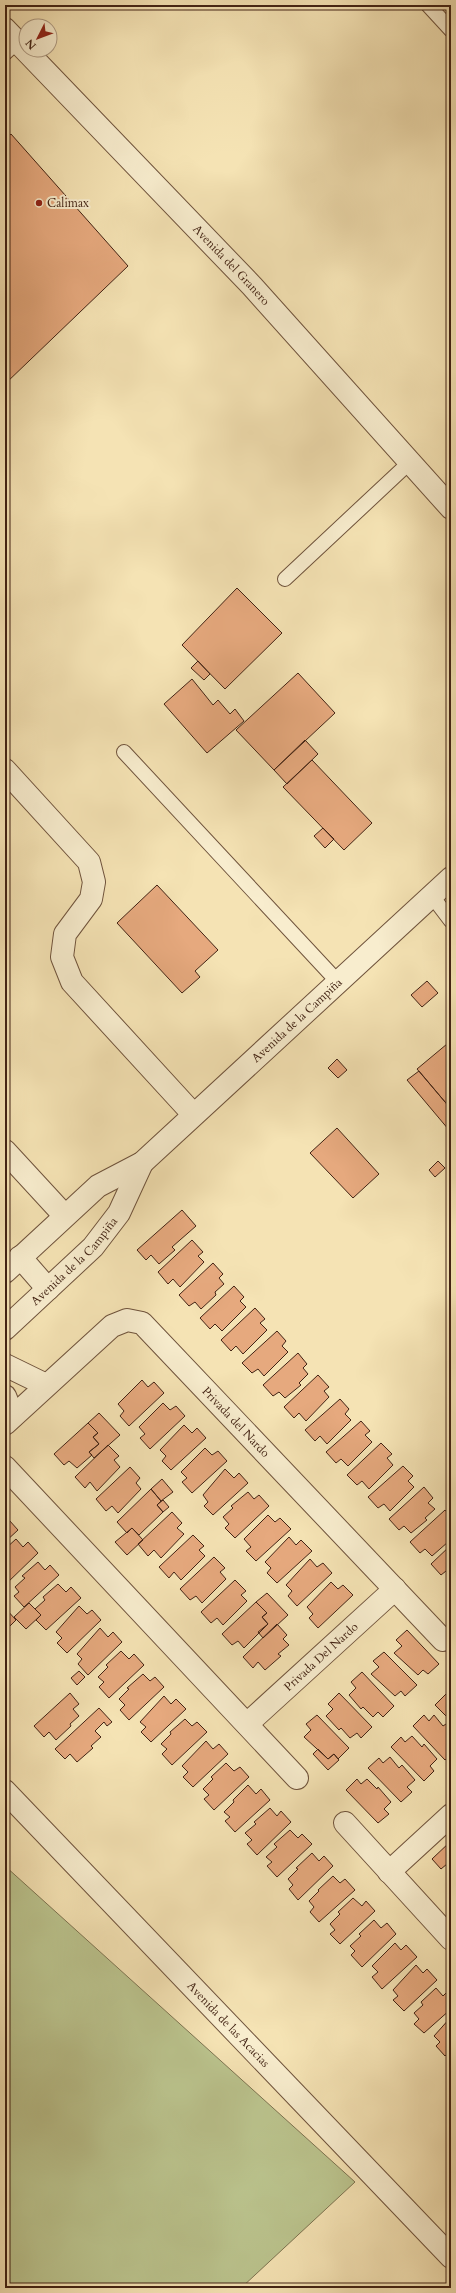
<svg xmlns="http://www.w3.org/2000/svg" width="456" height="2293" font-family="Cardo,serif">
<rect width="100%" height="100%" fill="#f5e3b4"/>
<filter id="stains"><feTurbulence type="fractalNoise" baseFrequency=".005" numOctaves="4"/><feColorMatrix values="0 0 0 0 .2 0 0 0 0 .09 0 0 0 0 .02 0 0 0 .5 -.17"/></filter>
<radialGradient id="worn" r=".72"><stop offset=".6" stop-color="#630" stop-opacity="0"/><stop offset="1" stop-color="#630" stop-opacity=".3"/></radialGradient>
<path fill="#bbc48e" stroke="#7e7451" d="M5,1866l350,316 -114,106h-236z"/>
<path fill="#e6a97e" stroke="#422314" d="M11,134l117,132 -123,118v-244z
M237,588l45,45 -57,56 -43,-44z
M198,661l12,13 -6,6 -13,-12z
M298,673l37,40 -61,57 -38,-40z
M192,679l21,26 5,-5 12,14 5,-5 9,12 -37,32 -43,-49z
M305,740l13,14 -31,30 -13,-14z
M312,760l60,63 -28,27 -61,-63z
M323,828l11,11 -9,9 -11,-12z
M157,885l61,65 -23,21 5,6 -18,16 -65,-70z
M427,981l11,12 -16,14 -11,-12z
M447,1044l4,5v60l-34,-40z
M337,1059l10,11 -9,8 -10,-10z
M419,1071l32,38v19l-2,2 -42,-50z
M337,1128l42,46 -26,24 -43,-45z
M438,1161l7,7 -10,9 -6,-7z
M182,1210l14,16 -24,21 3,3 -16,14 -8,-9 -5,5 -9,-10z
M192,1240l11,12 -5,4 6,6 -24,25 -7,-8 -5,5 -10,-12z
M213,1263l10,11 -4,4 5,6 -9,8 1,3 -15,14 -6,-7 -6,4 -10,-11z
M234,1286l10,11 -4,4 6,6 -24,24 -7,-7 -5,5 -10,-11z
M255,1308l10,11 -5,4 7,7 -24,24 -7,-8 -5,5 -10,-11z
M277,1331l9,10 -4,5 6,6 -24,24 -6,-7 -6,4 -10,-10z
M298,1353l9,11 -4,4 5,6 -9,9 2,2 -16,13 -6,-6 -6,4 -10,-11z
M318,1375l11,12 -5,4 5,6 -23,24 -7,-8 -5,5 -10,-11z
M142,1380l6,7 6,-5 10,11 -35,33 -9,-10 4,-5 -6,-7z
M340,1399l9,10 -4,5 6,6 -24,24 -7,-8 -5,5 -10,-11z
M163,1403l7,7 6,-4 9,10 -35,33 -10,-11 5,-4 -6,-7z
M99,1413l21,22 -26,23 -5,-6 10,-8 -6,-7 5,-4 -10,-10z
M361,1421l9,10 -5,4 7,7 -24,24 -7,-7 -5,4 -10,-11z
M88,1423l10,10 -5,4 6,7 -10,8 3,3 -15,13 -8,-7 -5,4 -10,-11z
M184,1425l8,8 5,-5 9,10 -35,32 -9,-9 4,-5 -6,-6z
M381,1443l11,11 -5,4 6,7 -24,24 -7,-8 -5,4 -10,-10z
M108,1445l11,11 -5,4 6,7 -23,24 -7,-9 -5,6 -10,-11z
M205,1448l7,7 6,-4 9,10 -35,32 -10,-11 5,-4 -6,-6z
M403,1466l10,10 -5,5 6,6 -24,24 -6,-7 -6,4 -10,-11z
M130,1467l10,11 -4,5 5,6 -23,24 -6,-7 -6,5 -10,-12z
M225,1469l9,9 5,-5 9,10 -35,32 -9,-9 4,-4 -5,-7z
M162,1479l11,13 -12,9 -10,-12z
M424,1487l9,11 -5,5 7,6 -10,9 2,2 -16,13 -7,-7 -5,4 -10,-11z
M151,1489l10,12 -4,4 6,7 -24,23 -7,-7 -5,5 -10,-11z
M248,1492l6,7 5,-4 10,11 -34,32 -10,-10 4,-4 -6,-7 10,-9 -2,-2z
M163,1500l6,7 -6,5 -6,-7z
M445,1510l6,7 -2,8 2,11 -5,4 2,2 -16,14 -7,-7 -5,4 -10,-11z
M172,1512l10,11 -5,5 7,6 -23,24 -7,-8 -6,6 -10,-12z
M268,1515l7,7 5,-4 11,11 -35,32 -10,-10 5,-4 -7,-8z
M9,1520l9,10 -13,12v-19z
M132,1528l11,12 -16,15 -12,-13z
M193,1535l11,11 -5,4 6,6 -24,24 -7,-8 -5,6 -10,-11z
M289,1537l7,8 5,-5 11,11 -35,32 -10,-10 4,-5 -6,-6z
M16,1539l7,8 5,-5 10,11 -33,32v-36z
M451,1545v31l-5,-5 -5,4 -10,-11z
M214,1557l11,11 -5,4 6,7 -24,24 -6,-7 -6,4 -10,-11z
M310,1559l7,8 6,-4 9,10 -35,33 -9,-10 4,-5 -6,-6z
M38,1562l7,8 5,-5 9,10 -35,32 -10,-11 5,-4 -4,-5 10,-9 -3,-2z
M235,1580l11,11 -5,4 6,6 -24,24 -6,-7 -6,5 -10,-11z
M331,1582l7,7 5,-4 10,10 -35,33 -9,-10 4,-4 -6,-7z
M58,1584l8,8 5,-5 10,11 -35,32 -10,-10 5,-5 -6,-6 10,-9 -2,-3z
M267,1593l21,22 -25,23 -5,-6 10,-8 -6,-7 5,-4 -11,-11z
M256,1602l11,11 -5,4 6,7 -24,24 -6,-7 -6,4 -10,-11z
M29,1603l12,12 -15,14 -12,-12z
M79,1606l8,8 5,-4 9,10 -34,33 -10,-10 5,-5 -6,-6z
M5,1608l11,12 -11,11z
M277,1624l10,11 -4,4 6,6 -11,9 3,2 -16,14 -7,-8 -5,6 -10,-11z
M100,1628l8,9 5,-5 9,10 -34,33 -10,-11 4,-5 -5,-5z
M407,1630l32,34 -11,10 -5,-4 -5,5 -24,-22 8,-7 -6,-6z
M121,1651l8,8 5,-5 10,11 -35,33 -10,-11 5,-5 -6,-5 10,-10 -2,-2z
M384,1652l33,33 -12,11 -4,-5 -6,5 -24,-22 8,-7 -6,-6z
M79,1671l6,6 -8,8 -6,-7z
M362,1672l32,34 -11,11 -5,-5 -5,5 -10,-10 -2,2 -12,-14 7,-7 -5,-6z
M143,1674l7,7 5,-4 9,10 -35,33 -9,-10 5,-5 -6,-6 10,-10 -2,-1z
M70,1693l9,11 -6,5 6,7 -9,8 1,2 -15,14 -7,-8 -5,5 -10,-11z
M339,1693l33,34 -11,11 -4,-5 -7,5 -9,-10 -2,2 -13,-14 7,-7 -5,-5z
M446,1694l5,5v22l-16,-16z
M164,1696l7,8 5,-5 10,10 -35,33 -10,-10 5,-5 -6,-5z
M99,1708l13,14 -5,4 -3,-4 -9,9 6,6 -10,9 2,2 -16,14 -7,-8 -5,5 -10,-10z
M317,1715l32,33 -11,11 -4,-5 -6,5 -24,-22 7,-7 -5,-6z
M424,1715l5,6 5,-6 9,11 3,-2 5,5v26l-6,5 -32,-34z
M185,1719l7,7 5,-4 10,10 -35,33 -10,-11 5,-5 -6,-5 10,-10 -1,-2z
M412,1736l10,11 2,-3 13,15 -7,7 4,5 -10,10 -33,-34 10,-10 4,5z
M206,1741l7,8 6,-5 9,10 -35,33 -10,-10 5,-5 -6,-6z
M318,1749l10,10 6,-5 5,6 -11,10 -15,-16z
M390,1757l9,11 3,-3 13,15 -8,7 5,5 -11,10 -33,-34 11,-10 4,5z
M226,1763l8,8 6,-4 9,10 -35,33 -10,-11 5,-4 -6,-6 10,-10 -2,-2z
M357,1779l4,5 6,-5 10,10 1,-2 13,15 -7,7 5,5 -11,9 -32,-33z
M248,1785l8,9 5,-5 9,11 -35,32 -10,-11 5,-4 -6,-5 10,-10 -1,-2z
M270,1808l7,8 4,-5 10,11 -34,33 -10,-11 5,-4 -7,-7 11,-9 -2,-2z
M290,1830l8,8 4,-4 10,10 -35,33 -10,-11 5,-4 -6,-5 11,-10 -3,-3z
M451,1841v28l-4,-5 -6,5 -9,-10z
M312,1853l7,8 5,-5 9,10 -35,34 -9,-11 4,-4 -5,-6 10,-10 -2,-1z
M333,1876l7,7 5,-4 10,11 -36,32 -9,-10 4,-5 -5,-6 10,-10 -1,-1z
M353,1898l9,8 4,-5 9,10 -35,33 -10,-10 5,-4 -5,-6 10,-10 -2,-2z
M374,1920l7,8 6,-5 9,11 -34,33 -11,-12 4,-4 -5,-5 11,-10 -2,-2z
M395,1943l6,7 5,-5 11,12 -35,32 -10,-12 6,-5 -6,-6z
M416,1965l7,8 4,-4 10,11 -33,31 -11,-11 5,-4 -5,-6z
M436,1988l7,8 5,-5 3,3v15l-27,24 -10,-9 5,-5 -5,-6 9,-8 -2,-3z
M451,2017v33l-6,6 -9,-10 4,-4 -6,-6z"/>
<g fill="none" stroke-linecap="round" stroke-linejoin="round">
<g stroke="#6f533c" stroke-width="16">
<path id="service" d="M428,5l23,25
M5,53l12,-11
M285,579l125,-117
M124,752l214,230
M432,896l19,25"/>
</g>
<g stroke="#6f533c" stroke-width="24">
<g id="minor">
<path id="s1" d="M5,29l247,257 199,222"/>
<path d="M5,770l84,92 5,20 -3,17 -26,35 -3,23 10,25 121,132"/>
<path d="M5,1151l59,64"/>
<path d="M5,1365l41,20"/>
<path d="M5,1396l8,20"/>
<path id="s2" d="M5,1424l107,-98 15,-6 15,3 301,317"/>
<path d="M5,1467l292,311"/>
<path id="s3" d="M247,1724l148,-135"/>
<path d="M345,1823l106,116"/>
<path d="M389,1872l62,-57"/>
</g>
</g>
<g stroke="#6f533c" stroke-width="24">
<g id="tertiary">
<path d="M20,1257l28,32"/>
<path id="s4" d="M5,1272l93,-86 44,-23 309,-285"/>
<path id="s5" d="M5,1329l88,-82 26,-34 23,-50"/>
<path id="s6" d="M5,1791l446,466"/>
</g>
</g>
<use href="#service" stroke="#f8edce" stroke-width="14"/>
<use href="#minor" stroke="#f8edce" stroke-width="22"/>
<use href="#tertiary" stroke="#f8edce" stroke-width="22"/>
</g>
<circle fill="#8f2418" stroke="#f8edce" stroke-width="1.5" cx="39" cy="203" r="4"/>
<g text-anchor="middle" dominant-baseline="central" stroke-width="4" stroke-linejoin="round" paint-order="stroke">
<g font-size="12" fill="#422314" stroke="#f8edce" text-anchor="start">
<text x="47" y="203">Calimax</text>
</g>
<g font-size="12" fill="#422314" stroke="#f8edce">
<text stroke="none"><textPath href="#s1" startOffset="327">Avenida del Granero</textPath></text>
<text stroke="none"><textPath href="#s4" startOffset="387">Avenida de la Campiña</textPath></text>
<text stroke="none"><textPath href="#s5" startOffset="97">Avenida de la Campiña</textPath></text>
<text stroke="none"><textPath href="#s2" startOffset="313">Privada del Nardo</textPath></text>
<text stroke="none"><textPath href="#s3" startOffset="100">Privada Del Nardo</textPath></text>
<text stroke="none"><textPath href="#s6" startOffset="323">Avenida de las Acacias</textPath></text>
</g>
</g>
<rect width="456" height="2293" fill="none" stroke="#f5e3b4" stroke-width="20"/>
<rect x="6" y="6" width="444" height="2281" fill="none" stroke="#422314" stroke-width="2"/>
<rect x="10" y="10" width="436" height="2273" fill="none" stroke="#422314"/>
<g transform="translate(38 38) rotate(228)"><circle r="19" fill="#f8edce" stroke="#af9c84"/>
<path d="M0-3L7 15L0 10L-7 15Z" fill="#8f2418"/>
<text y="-6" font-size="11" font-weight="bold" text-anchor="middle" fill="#422314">N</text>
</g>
<rect width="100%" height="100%" filter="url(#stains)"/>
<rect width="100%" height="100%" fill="url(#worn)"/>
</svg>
